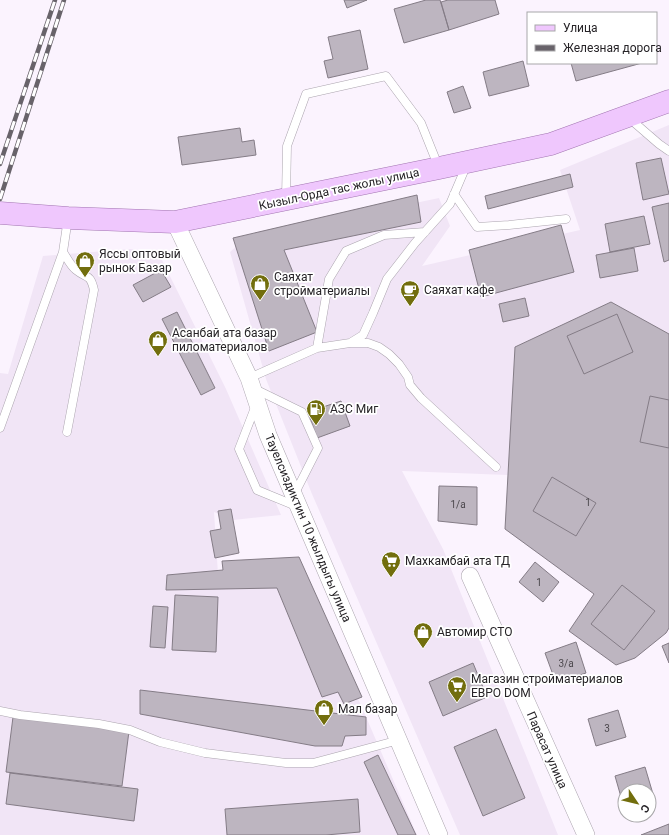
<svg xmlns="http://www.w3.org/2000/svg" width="669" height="835" font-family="Roboto,sans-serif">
<rect width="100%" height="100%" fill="#fbf3fe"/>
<path fill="#f1e5f6" d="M669,125v209l-58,-32 -96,45 -7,128 -106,-4 41,78 115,286h-98l-148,-341 -46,-115 -36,-127 15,-13 194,-41 11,28 -28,40 158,-36 -20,-60z
M130,249l29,5 67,135 55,126 -48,5 -19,-8 4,62 72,-14 70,143 57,132h-417v-462l8,1 35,-118z"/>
<path fill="#bdb5c0" stroke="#847c86" d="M344,0h23l-20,8z
M426,0h14l9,30 -45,13 -10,-34z
M448,0h47l4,14 -50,16 -8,-28z
M360,30l8,39 -40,9 -4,-17 9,-2 -5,-22z
M523,61l6,25 -40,10 -6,-24z
M571,63h71l-66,18z
M463,86l8,22 -17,5 -7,-21z
M240,128l2,14 12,-2 2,15 -74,10 -4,-28z
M661,158l8,36 -26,6 -7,-37z
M570,174l3,13 -85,22 -3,-13z
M417,195l4,27 -137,28 33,82 -48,19 -36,-113z
M669,203v57l-5,2 -12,-55z
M644,216l6,28 -40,8 -5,-28z
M561,225l13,47 -93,25 -12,-47z
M634,248l4,23 -38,7 -4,-23z
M161,270l10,17 -28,15 -10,-17z
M525,298l4,18 -26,6 -4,-18z
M611,302l58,32v294l-3,5 -31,25 -19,7 -47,-34 25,-37 -89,-65 10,-182z
M177,312l38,76 -14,7 -39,-76z
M617,314l16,38 -49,22 -17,-38z
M650,396l19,4v48l-29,-6z
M341,401l9,25 -33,12 -9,-26z
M552,477l44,26 -20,33 -43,-25z
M439,486l38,1v38l-39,-4z
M231,509l8,44 -24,5 -5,-27 11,-2 -3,-18z
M299,557l63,140 -18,7 -6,-12 -16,5 -45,-109 -111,2 1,-15 56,-5 -1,-9z
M535,562l24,20 -16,20 -24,-20z
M622,585l33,26 -31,39 -33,-26z
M175,595l43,2 -2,55 -44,-2z
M153,606l15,1 -3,41 -15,-1z
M576,642l10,31 -30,10 -11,-30z
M669,643v20l-7,-17z
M473,663l14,34 -44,19 -14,-34z
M140,690l226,27v18l-21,1 -3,10h-27l-175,-32z
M618,710l8,27 -30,9 -8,-27z
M13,717l116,14 -7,55 -116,-14z
M496,729l29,69 -42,18 -29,-69z
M378,755l38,80h-18l-34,-73z
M645,767l8,27 -4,2v-5h-24v12l-2,1 -8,-28z
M10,773l128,16 -4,32 -128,-17z
M358,799l2,33 -34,3h-99l-2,-26z
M669,824v11h-28z"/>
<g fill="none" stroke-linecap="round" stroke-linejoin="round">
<g stroke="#aca5af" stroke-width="9">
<path id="lane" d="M629,118l30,26 10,7
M454,194l23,33 32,-2 57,-6
M286,198l1,-52 19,-52 80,-18 35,47 18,45
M63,252c4,6 7,13 13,18 11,9 14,3 18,20l-27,142
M350,343h18l11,4 10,7 10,10 9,13 2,8 11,13 75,69
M317,348l12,-69 17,-28 38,-16 41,-3
M249,378l68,-30 33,-5 13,-8 10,-22 14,-34 28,-36 35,-39 17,-40
M255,389l47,23 16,36 -24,47
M256,405l-17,44 18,41 39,16
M0,428l63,-176 5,-34
M0,711l20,4 79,9 31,6 30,12 45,11 81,10h27l86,-23"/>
</g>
<g stroke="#aca5af" stroke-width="18">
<path id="street" d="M175,222l74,156 19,57 171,400
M470,576l116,259"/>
</g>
<g stroke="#a275b1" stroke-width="23">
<path id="primary" d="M0,213l68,5 107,4 264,-54 112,-24 118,-43"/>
</g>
<use href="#lane" stroke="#fff" stroke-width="8"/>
<use href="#street" stroke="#fff" stroke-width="17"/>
<use href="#primary" stroke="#efc7fd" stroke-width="22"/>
<g stroke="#68636a" stroke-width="4.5">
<path id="rail" d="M0,164l55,-164
M0,199l64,-199"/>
</g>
<use href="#rail" stroke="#fff" stroke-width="3" stroke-dasharray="9" stroke-linecap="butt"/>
</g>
<defs>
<g id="shop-pin" transform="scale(1)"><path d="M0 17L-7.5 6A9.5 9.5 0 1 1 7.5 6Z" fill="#726e0d" stroke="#fff"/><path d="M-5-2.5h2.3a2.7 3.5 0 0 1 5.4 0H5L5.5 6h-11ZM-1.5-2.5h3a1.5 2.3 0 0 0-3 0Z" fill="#fff"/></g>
<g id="cafe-pin" transform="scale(1)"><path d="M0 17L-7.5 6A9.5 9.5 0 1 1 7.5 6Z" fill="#726e0d" stroke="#fff"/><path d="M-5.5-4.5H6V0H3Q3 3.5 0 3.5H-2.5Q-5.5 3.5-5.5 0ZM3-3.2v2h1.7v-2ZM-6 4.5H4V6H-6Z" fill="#fff"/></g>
<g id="fuel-pin" transform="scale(1)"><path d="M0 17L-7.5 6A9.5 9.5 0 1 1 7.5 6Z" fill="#726e0d" stroke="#fff"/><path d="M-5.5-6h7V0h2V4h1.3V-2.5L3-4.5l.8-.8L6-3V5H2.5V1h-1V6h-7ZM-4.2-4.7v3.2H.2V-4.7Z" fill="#fff"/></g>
<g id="supermarket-pin" transform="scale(1)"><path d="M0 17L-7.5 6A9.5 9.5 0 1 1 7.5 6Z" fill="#726e0d" stroke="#fff"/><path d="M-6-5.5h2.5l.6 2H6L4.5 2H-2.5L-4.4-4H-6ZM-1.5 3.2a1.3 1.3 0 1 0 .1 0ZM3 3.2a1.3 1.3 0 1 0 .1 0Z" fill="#fff"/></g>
</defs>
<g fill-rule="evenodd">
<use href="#shop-pin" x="85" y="261"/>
<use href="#shop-pin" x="260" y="284"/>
<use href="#cafe-pin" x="410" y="290"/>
<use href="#shop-pin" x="158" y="340"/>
<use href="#fuel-pin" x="316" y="409"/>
<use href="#supermarket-pin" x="391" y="561"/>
<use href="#shop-pin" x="423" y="632"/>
<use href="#supermarket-pin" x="457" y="686"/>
<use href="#shop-pin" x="324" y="709"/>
</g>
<g text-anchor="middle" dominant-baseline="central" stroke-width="3.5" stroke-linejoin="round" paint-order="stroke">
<g font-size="10" fill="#4c484d">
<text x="588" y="502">1</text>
<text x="458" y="504">1/а</text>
<text x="539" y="582">1</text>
<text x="566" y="663">3/а</text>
<text x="607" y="728">3</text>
</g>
<g font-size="12" fill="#262327" stroke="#fff">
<text transform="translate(339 189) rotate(-12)">Кызыл-Орда тас жолы улица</text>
<text transform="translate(308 528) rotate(67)">Тауелсиздиктин 10 жылдыгы улица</text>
<text transform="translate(547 750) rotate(66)">Парасат улица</text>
</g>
<g font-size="12" fill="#262327" stroke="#fff" text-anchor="start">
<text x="99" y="254">Яссы оптовый<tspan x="99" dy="14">рынок Базар</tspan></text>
<text x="274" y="277">Саяхат<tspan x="274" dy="14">стройматериалы</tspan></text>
<text x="424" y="290">Саяхат кафе</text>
<text x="172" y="333">Асанбай ата базар<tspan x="172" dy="14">пиломатериалов</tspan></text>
<text x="330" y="409">АЗС Миг</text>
<text x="405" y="561">Махкамбай ата ТД</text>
<text x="437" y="632">Автомир СТО</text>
<text x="471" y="679">Магазин стройматериалов<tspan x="471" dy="14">ЕВРО DOM</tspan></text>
<text x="338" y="709">Мал базар</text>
</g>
</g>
<rect x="527" y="12" width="130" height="52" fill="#ffffff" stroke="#a8a7a9"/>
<rect x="535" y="25" width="20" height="6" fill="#efc7fd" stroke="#a8a7a9"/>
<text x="563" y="32" font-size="12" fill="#262327">Улица</text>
<rect x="535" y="45" width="20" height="6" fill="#68636a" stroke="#a8a7a9"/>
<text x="563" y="52" font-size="12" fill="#262327">Железная дорога</text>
<g transform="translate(637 803) rotate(125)"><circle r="19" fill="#ffffff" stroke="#a8a7a9"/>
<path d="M0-3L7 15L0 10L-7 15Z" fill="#726e0d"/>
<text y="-6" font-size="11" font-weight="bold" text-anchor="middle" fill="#262327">С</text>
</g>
</svg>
